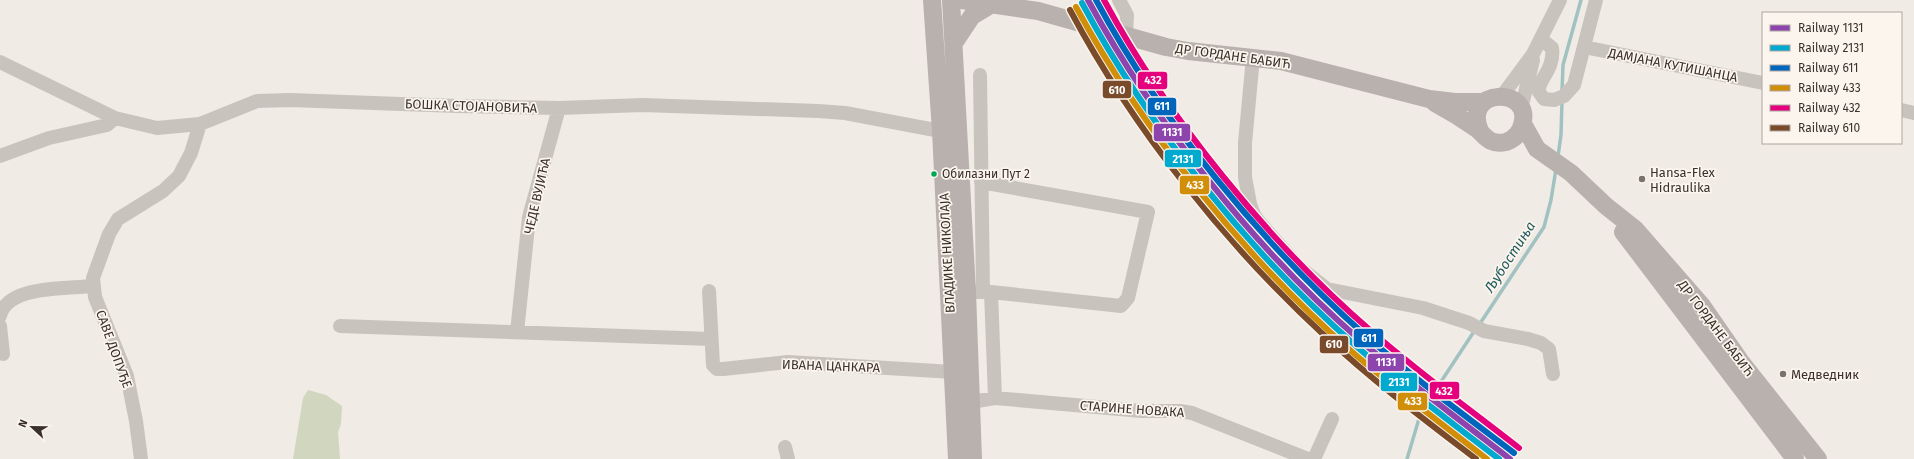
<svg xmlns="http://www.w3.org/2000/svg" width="1914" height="459" font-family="'Fira Sans',sans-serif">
<rect width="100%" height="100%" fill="#f0ebe5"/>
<path fill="#d1d6bf" d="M308,390l18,5 16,11 -1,18 -3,8 2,27h-47l10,-61z"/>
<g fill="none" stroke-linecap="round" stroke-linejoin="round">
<path stroke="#a1c2c1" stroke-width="3.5" d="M1562,91l1,-26 18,-65
M1558,156l3,-21 1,-34
M1479,325l65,-98 7,-27 5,-31
M1407,459l14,-47 54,-82"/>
<path stroke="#c9c3be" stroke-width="14" d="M1119,0l8,15 -1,21
M1541,39l11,9c3,22 -15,32 -13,44l5,7 10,1 10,-4 10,-11 22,-85
M1584,47l179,36
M1253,57l-8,86v34l5,27 4,11 6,8 39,44 28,22 96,19 46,15 15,8 44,8 13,4 8,6 4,25
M0,62l115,56 42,10 43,-4 57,-23 33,-1 167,6 102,2 84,-3 175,6 27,2 106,20
M980,75l3,216
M1502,96l31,-42 27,-54
M1521,109l12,-49
M1901,110l13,3
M0,156l49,-18 58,-13 8,-7
M709,291l4,74 4,4h6l65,-7 165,10
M967,292h24l130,14 7,-8 20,-86 -167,-30
M991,292l4,106
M0,316c7,-31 67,-27 92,-30
M0,326l3,28
M340,326l371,13
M517,332l12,-115 30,-109
M971,402l24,-4 147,13h38l12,2 116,46
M785,447l3,12
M141,459l-5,-38 -9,-45 -32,-79 -2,-19 16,-44 9,-15 45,-28 16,-15 12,-23 9,-29
M1314,459l18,-40"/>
<path stroke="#b8b1ad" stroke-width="18" d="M932,0l9,131 16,328
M951,0l16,292 6,167
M962,0l76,11 128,36 22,4 93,10 148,38 26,3h29
M954,43l18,-27 20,-12
M1435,103c15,8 28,16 42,26 5,4 8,9 14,12 4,2 10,2 15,1 8,-3 14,-9 16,-17 12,-39 -61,-38 -42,6
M1523,124l14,25 34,24 35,33 29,23 68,78 38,55 77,97
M1623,232l172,227"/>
<g stroke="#fbf5ee" stroke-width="9">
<path id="rail-1" d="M1088,0c66,122 168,250 273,341 48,42 99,79 149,118"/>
</g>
<g stroke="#fbf5ee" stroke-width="9">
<path id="rail-2" d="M1082,3c67,125 168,250 274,343 46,40 95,76 143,113"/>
</g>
<g stroke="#fbf5ee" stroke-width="9">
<path id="rail-3" d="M1096,0c66,122 165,243 269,335 47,42 99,80 149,118"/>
</g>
<g stroke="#fbf5ee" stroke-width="9">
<path id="rail-4" d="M1076,7c68,125 168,250 275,344 44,38 91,73 136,108"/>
</g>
<g stroke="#fbf5ee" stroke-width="9">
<path id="rail-5" d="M1104,0c63,117 166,244 267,331 47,41 98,78 148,117"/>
</g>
<g stroke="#fbf5ee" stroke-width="9">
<path id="rail-6" d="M1070,10c64,120 156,235 256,327 47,44 99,83 150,122"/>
</g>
<use href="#rail-1" stroke="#8e44ad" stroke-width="6"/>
<use href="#rail-2" stroke="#00a9ce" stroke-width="6"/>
<use href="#rail-3" stroke="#0065bd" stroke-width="6"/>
<use href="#rail-4" stroke="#d18e09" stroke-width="6"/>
<use href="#rail-5" stroke="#e5007d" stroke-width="6"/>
<use href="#rail-6" stroke="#7a4b2a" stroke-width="6"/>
</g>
<circle fill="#00a651" stroke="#fbf5ee" stroke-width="1.5" cx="934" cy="174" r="3.5"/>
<g fill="#7a716c" stroke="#fbf5ee" stroke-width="1.5">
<circle cx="1642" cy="179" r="4"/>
<circle cx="1783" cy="374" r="4"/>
</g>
<g text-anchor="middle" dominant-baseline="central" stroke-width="3.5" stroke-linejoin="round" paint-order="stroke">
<g font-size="12" fill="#3b302b" stroke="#fbf5ee" text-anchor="start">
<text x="942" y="174">Обилазни Пут 2</text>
</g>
<g font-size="13" fill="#3b302b" stroke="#fbf5ee">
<text transform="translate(1233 56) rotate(8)">ДР ГОРДАНЕ БАБИЋ</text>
<text transform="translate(1673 65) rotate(11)">ДАМЈАНА КУТИШАНЦА</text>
<text transform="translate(471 106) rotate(2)">БОШКА СТОЈАНОВИЋА</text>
<text transform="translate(537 196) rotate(-77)">ЧЕДЕ ВУЈИЋА</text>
<text transform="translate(947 253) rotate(-93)">ВЛАДИКЕ НИКОЛАЈА</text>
<text transform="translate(1716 328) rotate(53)">ДР ГОРДАНЕ БАБИЋ</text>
<text transform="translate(114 349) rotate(70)">САВЕ ДОПУЂЕ</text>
<text transform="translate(831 366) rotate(2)">ИВАНА ЦАНКАРА</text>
<text transform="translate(1132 409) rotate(4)">СТАРИНЕ НОВАКА</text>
</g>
<g font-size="13" fill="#3b302b" stroke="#fbf5ee" text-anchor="start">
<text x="1650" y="172">Hansa-Flex<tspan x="1650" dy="15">Hidraulika</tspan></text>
<text x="1791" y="374">Медведник</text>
</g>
<g font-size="14" font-style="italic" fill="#1f5a5e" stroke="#fbf5ee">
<text transform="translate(1510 257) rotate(-57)">Љубостиња</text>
</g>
</g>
<g stroke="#fbf5ee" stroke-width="1.5">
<rect x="1137" y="71" width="31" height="19" rx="4" fill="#e5007d"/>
<rect x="1102" y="80" width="30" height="19" rx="4" fill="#7a4b2a"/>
<rect x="1147" y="97" width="30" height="19" rx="4" fill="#0065bd"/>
<rect x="1153" y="123" width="38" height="19" rx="4" fill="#8e44ad"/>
<rect x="1164" y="149" width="38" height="19" rx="4" fill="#00a9ce"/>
<rect x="1179" y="175" width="31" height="20" rx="4" fill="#d18e09"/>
<rect x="1353" y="328" width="31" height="20" rx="4" fill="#0065bd"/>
<rect x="1319" y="335" width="30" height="19" rx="4" fill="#7a4b2a"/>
<rect x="1367" y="353" width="38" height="19" rx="4" fill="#8e44ad"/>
<rect x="1380" y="372" width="38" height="20" rx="4" fill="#00a9ce"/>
<rect x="1429" y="381" width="31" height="19" rx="4" fill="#e5007d"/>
<rect x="1397" y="392" width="31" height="19" rx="4" fill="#d18e09"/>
</g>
<g font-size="11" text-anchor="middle" font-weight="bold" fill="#fff">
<text x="1153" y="84">432</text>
<text x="1117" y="94">610</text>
<text x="1162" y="110">611</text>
<text x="1172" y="136">1131</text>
<text x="1183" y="163">2131</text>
<text x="1195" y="189">433</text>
<text x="1369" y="342">611</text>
<text x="1334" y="348">610</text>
<text x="1386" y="366">1131</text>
<text x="1399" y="386">2131</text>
<text x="1444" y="395">432</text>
<text x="1413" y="405">433</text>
</g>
<rect x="1762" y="12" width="140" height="132" fill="#fbf5ee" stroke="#aea6a0"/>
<rect x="1770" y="25" width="20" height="6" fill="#8e44ad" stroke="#aea6a0"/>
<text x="1798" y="32" font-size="12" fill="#3b302b">Railway 1131</text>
<rect x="1770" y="45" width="20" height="6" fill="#00a9ce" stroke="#aea6a0"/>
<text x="1798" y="52" font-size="12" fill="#3b302b">Railway 2131</text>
<rect x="1770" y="65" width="20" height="6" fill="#0065bd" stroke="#aea6a0"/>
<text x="1798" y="72" font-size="12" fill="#3b302b">Railway 611</text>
<rect x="1770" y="85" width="20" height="6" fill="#d18e09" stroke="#aea6a0"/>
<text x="1798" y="92" font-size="12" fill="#3b302b">Railway 433</text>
<rect x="1770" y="105" width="20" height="6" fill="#e5007d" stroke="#aea6a0"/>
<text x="1798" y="112" font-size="12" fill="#3b302b">Railway 432</text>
<rect x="1770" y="125" width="20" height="6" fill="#7a4b2a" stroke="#aea6a0"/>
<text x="1798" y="132" font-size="12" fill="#3b302b">Railway 610</text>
<g transform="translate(32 427) rotate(292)" stroke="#fbf5ee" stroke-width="3" paint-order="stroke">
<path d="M0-3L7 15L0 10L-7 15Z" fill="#3b302b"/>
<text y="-6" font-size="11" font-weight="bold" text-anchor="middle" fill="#3b302b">N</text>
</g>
</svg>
